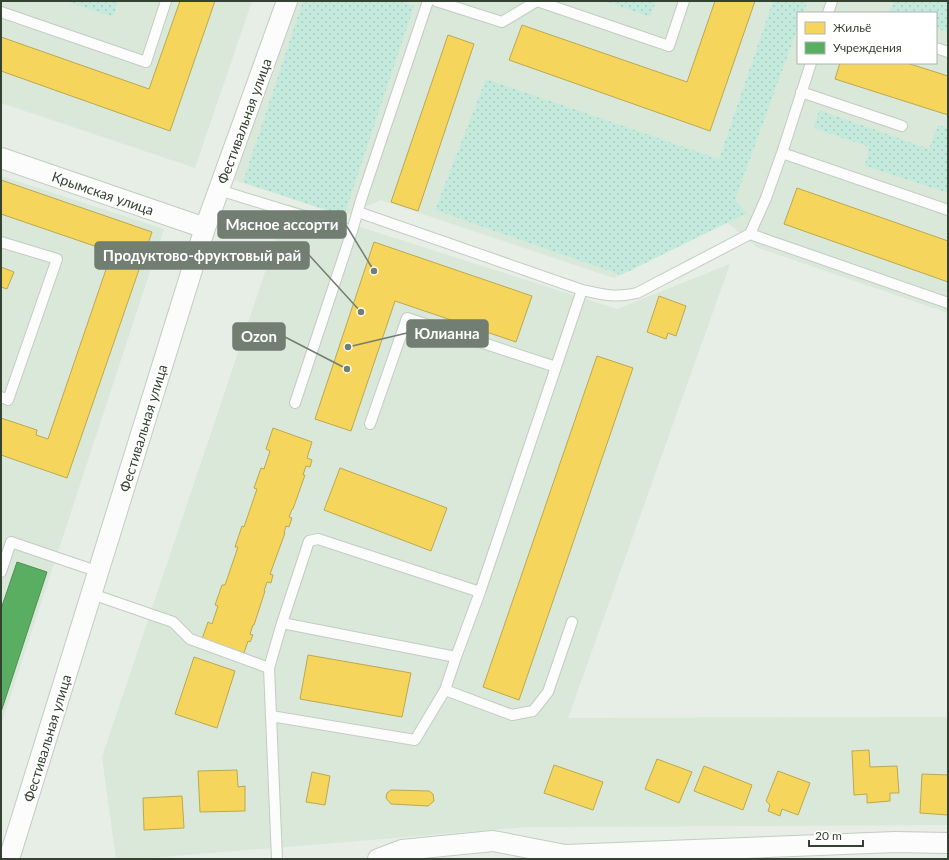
<svg xmlns="http://www.w3.org/2000/svg" width="949" height="860" font-family="Lato,sans-serif">
<defs>
<pattern id="grass-dots" width="8" height="8" patternUnits="userSpaceOnUse"><rect width="8" height="8" fill="#c4eade"/><path d="M2 2h.1M6 6h.1" fill="none" stroke="#a9cabf" stroke-width="1.8" stroke-linecap="round"/></pattern>
</defs>
<rect width="100%" height="100%" fill="#e6eee6"/>
<path fill="#d9e8d9" fill-rule="evenodd" d="M1,1h251l-57,167 -194,-65z
M293,1h655v312l-192,-66 -29,-25 -113,56 -233,-78 -37,16 -110,-36zM798,13h138v50h-138z
M1,176l163,53 -163,496z
M288,204l329,105 113,-45 -162,454 380,-1v108l-420,2 -391,32h-21l-14,-102z"/>
<path fill="url(#grass-dots)" d="M65,1h53l-5,16z
M303,1h96l15,5 -70,210 -101,-34z
M605,1h51l-6,16z
M773,1h35l-5,12h-5v14l-63,173 12,13 -126,62 -186,-65 51,-131 233,80z
M894,1h54v31l-12,-4v-15l-46,-1z
M819,110l110,39 9,-24 10,3v65l-83,-27 4,-19 -55,-19z"/>
<path fill="#f6d55c" stroke="#bca94f" d="M180,1h35l-45,130 -169,-60v-34l148,52z
M715,1h40l-45,130 -201,-71 13,-35 165,57z
M448,35l26,9 -56,167 -27,-9z
M840,63h67l41,13v39l-113,-36z
M1,180l151,52 -85,246 -66,-23v-37l36,12 -1,5 12,4 64,-187 -111,-38z
M797,188l151,53v41l-164,-58z
M374,242l158,54 -16,46 -121,-41 -44,130 -36,-12z
M1,267l13,5 -7,17 -6,-2z
M659,296l27,10 -10,30 -8,-3 -2,6 -19,-7z
M597,356l36,12 -114,332 -36,-13z
M273,428l39,14 -5,16 5,2 -2,7 -4,-1 -3,9h2l-12,34h-1l-3,8 3,1 -3,9 -3,-1 -2,7h1l-15,41 3,1 -2,8 -4,-1 -3,9h1l-11,34h-1l-3,9 3,1 -3,7 -2,-1 -4,12 -42,-14 6,-17 4,2 6,-18 -3,-1 7,-20h3l13,-38h-3l7,-21 2,1 13,-38 -3,-1 7,-20 3,1 6,-18 -4,-2z
M340,468l107,40 -16,43 -107,-41z
M308,655l103,18 -9,44 -102,-18z
M194,657l41,14 -18,57 -42,-14z
M869,750l1,17 27,-1 2,27h-9v8l-23,2v-9l-13,1 -2,-44z
M657,759l35,13 -13,31 -34,-14z
M554,765l49,17 -10,28 -49,-17z
M704,766l48,19 -9,25 -49,-19z
M237,770l1,17 7,-1v25l-45,1 -2,-41z
M778,771l32,12 -12,32 -16,-6 -2,7 -12,-5 2,-6 -4,-4z
M312,772l18,4 -5,29 -19,-3z
M922,774l26,1v40l-28,-2z
M391,790l38,1 4,3 1,7 -6,5 -37,-2 -5,-6 1,-5z
M182,796l2,32 -40,2 -1,-32z"/>
<path fill="#5aae61" stroke="#4f8e53" d="M17,562l30,10 -46,140v-103z"/>
<g fill="none" stroke-linecap="round" stroke-linejoin="round">
<g stroke="#c3ccc2" stroke-width="12">
<path id="service" d="M436,1l66,21 35,-21
M537,1l132,45 15,-45
M1,12l145,50 20,-61
M828,13l4,-12
M936,48l12,4
M801,92l101,34
M782,153l29,-90
M219,190l133,41 -57,172
M358,212l224,78c22,5 34,8 55,3l113,-59 16,-36 16,-45 166,57
M352,231l9,-31 67,-199
M750,234l198,69
M1,242l56,17 -49,141 -7,-3
M370,424l37,-106 149,49
M1,572l10,-30 88,30
M92,594l81,28 17,17 79,29
M282,623l27,-82 9,-2 162,53
M456,657l-11,33 67,25 21,-4 15,-19 24,-70
M271,716l144,24 30,-50
M277,859l-8,-191 13,-45 174,34 24,-65 102,-302"/>
</g>
<g stroke="#c3ccc2" stroke-width="22">
<path id="minor" d="M1,158l204,70
M9,859l196,-631 82,-227
M378,859l24,-9 91,-9 72,14 330,-13 53,1"/>
</g>
<use href="#service" stroke="#fbfcfb" stroke-width="10"/>
<use href="#minor" stroke="#fbfcfb" stroke-width="20"/>
</g>
<g text-anchor="middle" dominant-baseline="central" stroke-width="4" stroke-linejoin="round" paint-order="stroke">
<g font-size="14" fill="#344232" stroke="#fff">
<text transform="translate(244 121) rotate(-70)">Фестивальная улица</text>
<text transform="translate(103 193) rotate(19)">Крымская улица</text>
<text transform="translate(143 428) rotate(-73)">Фестивальная улица</text>
<text transform="translate(47 738) rotate(-73)">Фестивальная улица</text>
</g>
</g>
<path fill="none" stroke="#727e71" stroke-width="1.5" d="M374 271L346 225M361 312L309 255M348 347L407 333M347 369L285 337"/>
<g fill="#727e71" stroke="#fff" stroke-width="1.5">
<circle cx="374" cy="271" r="4"/>
<circle cx="361" cy="312" r="4"/>
<circle cx="348" cy="347" r="4"/>
<circle cx="347" cy="369" r="4"/>
</g>
<g fill="#727e71" stroke="#727e71" stroke-width="1.5">
<rect x="218" y="211" width="128" height="27" rx="4"/>
<rect x="95" y="242" width="214" height="27" rx="4"/>
<rect x="407" y="320" width="81" height="27" rx="4"/>
<rect x="233" y="323" width="52" height="27" rx="4"/>
</g>
<g font-size="15" text-anchor="middle" font-weight="bold" fill="#fff">
<text x="282" y="230">Мясное ассорти</text>
<text x="202" y="261">Продуктово-фруктовый рай</text>
<text x="447" y="339">Юлианна</text>
<text x="259" y="342">Ozon</text>
</g>
<rect width="949" height="860" fill="none" stroke="#344232" stroke-width="4"/>
<rect x="797" y="12" width="140" height="52" fill="#ffffff" stroke="#aeb3ad"/>
<rect x="805" y="22" width="20" height="12" fill="#f6d55c" stroke="#aeb3ad"/>
<text x="833" y="32" font-size="12" fill="#344232">Жильё</text>
<rect x="805" y="42" width="20" height="12" fill="#5aae61" stroke="#aeb3ad"/>
<text x="833" y="52" font-size="12" fill="#344232">Учреждения</text>
<path d="M809 840v6h54v-6" fill="none" stroke="#344232" stroke-width="2"/>
<text x="815" y="840" font-size="12" fill="#344232" stroke="#ffffff" stroke-width="3" paint-order="stroke">20 m</text>
</svg>
